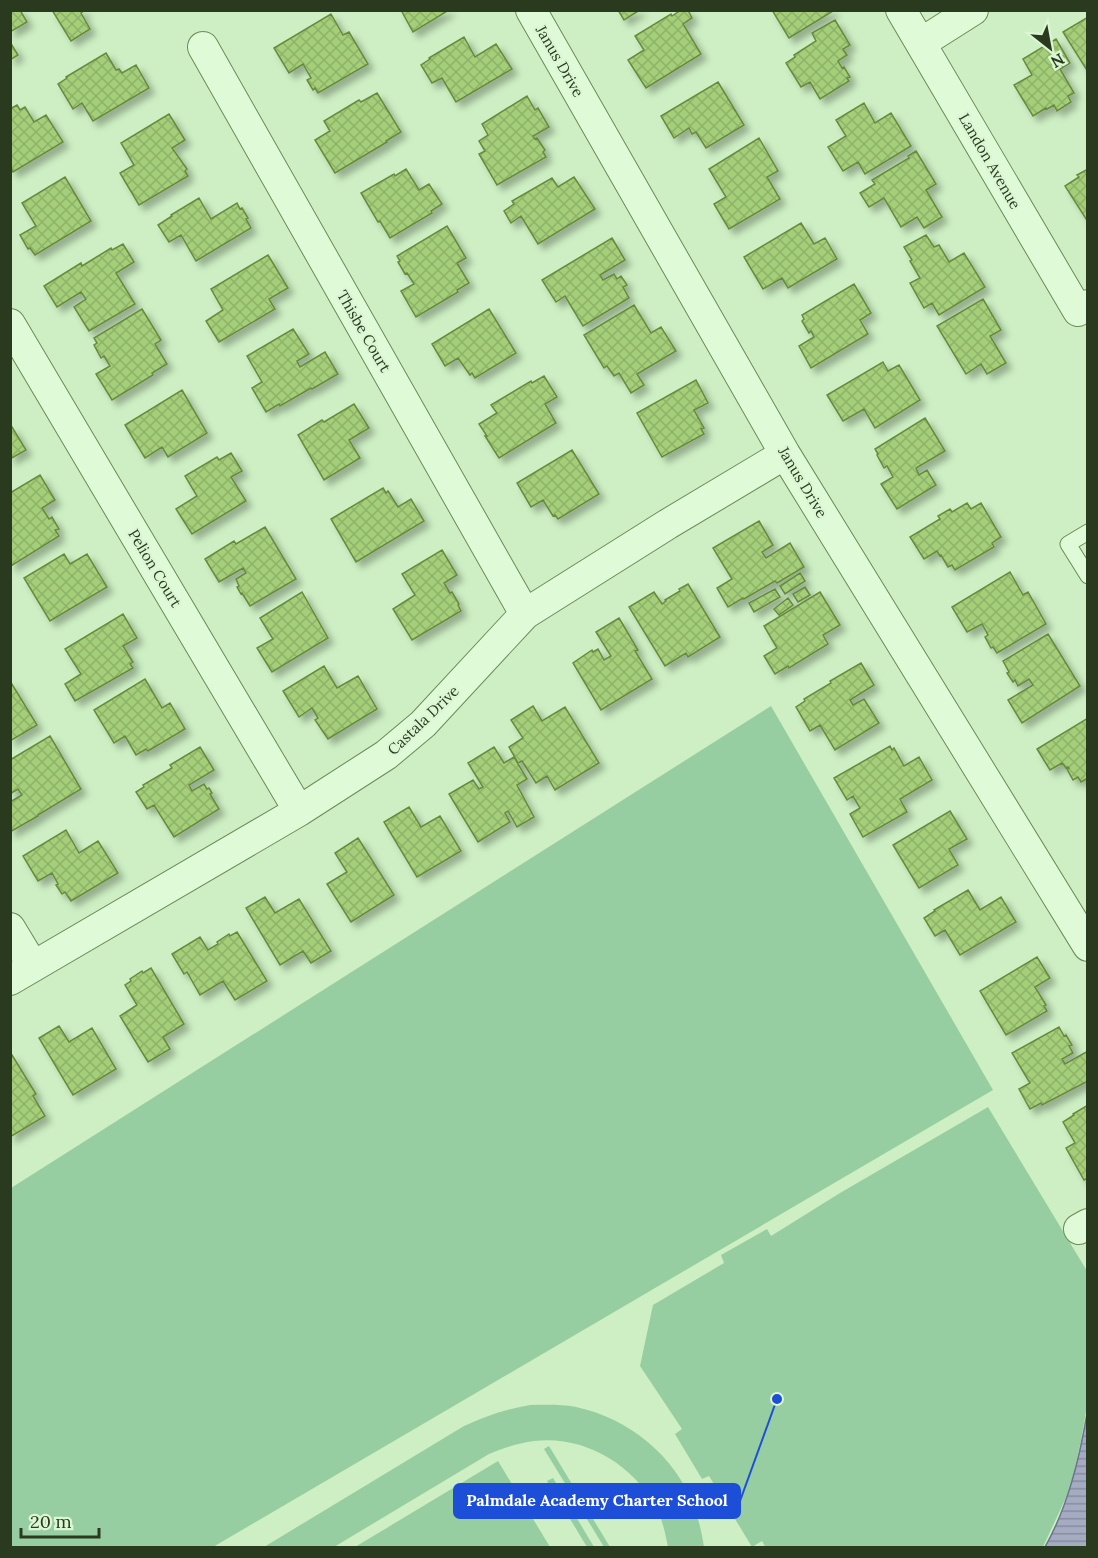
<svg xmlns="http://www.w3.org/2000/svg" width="1098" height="1558" font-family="Lora,serif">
<defs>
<pattern id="water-rules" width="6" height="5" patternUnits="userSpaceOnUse" patternTransform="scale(1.5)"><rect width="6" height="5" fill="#a5acc2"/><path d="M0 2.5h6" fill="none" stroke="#878d9d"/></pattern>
<pattern id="building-cross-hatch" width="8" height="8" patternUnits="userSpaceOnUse" patternTransform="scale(1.5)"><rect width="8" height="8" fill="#a4cf78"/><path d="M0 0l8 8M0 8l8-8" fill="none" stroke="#8db267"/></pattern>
<filter id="shadow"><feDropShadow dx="5.5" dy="5.5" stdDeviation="3" flood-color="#0004"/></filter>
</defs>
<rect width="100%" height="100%" fill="#cdefc3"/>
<path fill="#97cea1" d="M771,706l222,384 -780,457h-202v-359z
M988,1107l99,164v135l-6,34 -11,49 -27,58 -277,1 -4,-7 -10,6 -43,-71 -7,3 -27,-45 7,-5 -42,-63 13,-61 71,-42 -3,-8 46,-26 4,7 69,-43z
M530,1405c15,0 30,-1 46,2 52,11 100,49 118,100 5,13 8,27 10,40h-36c-3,-15 -6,-30 -14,-43 -24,-42 -72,-69 -120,-63 -16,2 -30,7 -45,13l-155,93h-70l200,-121c22,-10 42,-17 66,-21z
M549,1446l61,101h-6l-60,-98z
M498,1461l52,86h-195z
M553,1478l41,69h-7l-40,-66z"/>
<path fill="url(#water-rules)" stroke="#6c7291" stroke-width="1.5" d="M1087,1414v133h-42c23,-41 34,-87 42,-133z"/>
<path fill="url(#building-cross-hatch)" stroke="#678a3e" stroke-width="1.5" filter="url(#shadow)" d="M10,10h10l7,12 -17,10z
M52,10h33l-4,3 9,16 -19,12z
M401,10h48l-36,22z
M618,10h22l-16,10z
M681,10h7l4,8 -9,6 18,30 -55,34 -18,-28 16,-10 -9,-14 36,-22 1,2z
M772,10h61v1l-44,27z
M331,14l12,21 6,-3 19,32 -50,29 -3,-5 -2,2 -6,-10 4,-2 -8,-14 -14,9 -15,-25z
M1088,17v55l-25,-40z
M835,20l15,25 -7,4 4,6 -9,6 4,7 2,-1 6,10 -3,1 2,3 -29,18 -10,-17 -9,5 -15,-24 9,-6 -1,-2 22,-14 -4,-8z
M464,37l11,20 21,-13 16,25 -56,33 -14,-24 -10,5 -11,-18 9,-6 -1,-1z
M1056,39l14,24 -10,6 14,24 -6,3 3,6 -14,9 -3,-6 -7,4 -1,-1 -13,8 -19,-31 18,-10 -9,-16z
M10,42l8,13 -8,5z
M106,53l10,17 3,-1 3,4 14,-8 13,23 -56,33 -11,-18 -9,6 -15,-25 9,-6 -1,-1z
M718,82l26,43 -38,23 -10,-16 -4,2 -3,-6 -15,10 -13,-22z
M377,93l24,39 -15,9 1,1 -52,31 -20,-33 15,-9 -6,-10 35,-21 2,2z
M527,96l8,14 3,-2 11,19 -16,9 2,3 2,-1 8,12 -2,2 3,5 -49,28 -18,-31 6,-3 -6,-10 9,-6 -6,-11z
M864,103l11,20 16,-10 20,33 -46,28 -7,-12 -15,9 -15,-24 18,-11 -10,-16z
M17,105l3,5 5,-3 9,15 12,-7 17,27 -50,30 -3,-5v-58z
M169,114l16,26 -13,8 15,21 -2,2 3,5 -49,29 -19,-32 14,-8 -13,-22z
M759,138l19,33 -11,6 13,22 -51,30 -15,-25 12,-7 -17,-28z
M916,151l20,33 -10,6 16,27 -18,11 -7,-11 -16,10 -17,-29 -15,9 -9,-14 15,-9 -3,-4 37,-22 -1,-2z
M406,169l13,21 10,-6 13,20 -11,7 1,2 -42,25 -10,-17 -2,1 -17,-29 33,-19 1,2z
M1088,169v53l-23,-36 14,-9 -2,-2z
M65,177l26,44 -56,34 -5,-7 -2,1 -8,-14 16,-9 -14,-23z
M574,177l21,32 -57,35 -17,-28 -10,7 -7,-12 10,-7 -2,-3 40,-23 6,9z
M199,198l12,21 26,-16 3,6 2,-1 6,10 -2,1 5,9 -55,33 -15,-26 -12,7 -11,-17 14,-9 -1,-1z
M801,223l13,21 11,-6 12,21 -49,29 -6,-10 -19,11 -19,-32z
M447,226l19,32 -9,5 12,20 -12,7 1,2 -42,25 -15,-26 13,-7 -7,-11 -2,1 -7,-12 2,-1 -3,-5z
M926,235l8,12 5,-2 10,17 15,-9 21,34 -46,28 -7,-12 -8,5 -14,-25 10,-5 -10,-17 2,-1 -8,-13z
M612,238l13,22 -25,15 3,5 11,-6 3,5 4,-3 6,9 -4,2 6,11 -46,28 -18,-30 -9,6 -14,-22z
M123,244l11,18 -18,11 19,31 -46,27 -15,-24 12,-8 -5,-7 -24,15 -13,-21 37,-23 1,3 29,-18 1,2z
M268,255l20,33 -19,11 6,10 -56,33 -13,-21 17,-11 -12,-21z
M854,284l17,29 -11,7 8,14 -57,34 -12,-22 15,-9 -3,-6 -2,2 -7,-12 2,-2 -2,-4z
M983,299l18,31 -11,6 16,27 -19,11 -6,-10 -15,10 -29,-48z
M634,305l17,28 10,-6 15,24 -39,23 7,11 -13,8 -12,-20 -5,3 -7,-10 -3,2 -20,-33z
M142,309l19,31 -6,4 12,20 -15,9 1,2 -41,25 -16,-26 14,-8 -6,-10 -3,2 -7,-13 3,-2 -3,-5z
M489,309l27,44 -41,25 -3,-5 -2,2 -12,-17 -13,8 -13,-22z
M293,329l16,25 -12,7 3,6 25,-15 13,22 -26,15 -1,-1 -31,18 -1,-2 -13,8 -14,-24 10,-6 -15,-26z
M883,362l5,9 11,-6 21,35 -45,28 -11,-19 -21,12 -16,-26z
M544,376l13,21 -12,7 11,19 -57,35 -14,-22h2l-8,-12 18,-11 -6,-8 40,-24 1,2z
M696,380l12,23 -14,7 10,18 -3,1 3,5 -42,23 -25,-44z
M182,390l25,43 -39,24 -6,-10 -17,11 -20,-33z
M354,404l15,24 -20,12 11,18 -36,22 -26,-45 24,-15 2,2z
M925,418l20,33 -29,17 3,7 8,-5 9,15 -39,24 -16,-25 12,-7 -6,-11 -3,2 -7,-13 1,-1 -3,-5z
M12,427l14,23 -16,9v-30z
M572,450l27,44 -41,25 -3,-4 -2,1 -10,-16 -12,7 -14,-24z
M231,453l11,18 -11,6 15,24 -54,33 -16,-25 21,-13 -12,-20 32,-19 2,3z
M40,475l15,25 -13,8 7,11 3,-2 7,12 -4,1 4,6 -48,30 -1,-73z
M383,488l3,5 2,-2 10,16 13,-8 13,22 -68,41 -25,-43z
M967,503l4,6 10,-6 20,34 -9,6 2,4 -39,23 -3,-5 -4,2 -7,-12 -1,1 -3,-5 -13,8 -14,-22 30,-18 -2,-3 12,-7 2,3z
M759,521l14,24 -11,7 4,6 24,-15 14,24 -27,16 -2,-2 -31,18 -1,-1 -15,9 -11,-19 15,-9 -19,-31z
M265,527l31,52 -46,27 -8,-13 -1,1 -4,-7 2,-1 -3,-7 10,-6 -3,-5 -24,14 -14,-23 29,-18 2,3z
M442,550l15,25 -13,8 6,10 2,-1 7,12 -1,1 3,6 -49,29 -19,-31 22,-14 -13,-21z
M64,554l6,10 17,-10 20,33 -57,34 -26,-43z
M1010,572l13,23 5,-3 18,32 -49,29 -4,-6 -2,1 -6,-11 3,-2 -6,-11 -15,8 -15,-25z
M800,573l5,8 -20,13 -5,-8z
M688,584l32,53 -32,20 -2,-4 -21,13 -36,-59 25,-15 8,12 4,-3 -1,-1 15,-9 -1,-2z
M805,587l5,8 -12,7 -5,-8z
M775,589l5,8 -26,15 -5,-9z
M302,592l26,46 -56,34 -15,-24 16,-9 -13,-21z
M820,592l20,33 -17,10 5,9 -39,24 -1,-2 -13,8 -11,-18 13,-8 -13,-22z
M788,598l5,7 -14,10 -5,-6z
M123,614l14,24 -14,8 10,16 -3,2 3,4 -58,33 -10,-17 16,-10 -16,-25z
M619,618l19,32 -3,1 17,28 -51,31 -28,-47 19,-13 1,2 5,-3 6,11 7,-4 -15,-24z
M1048,634l32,52 -58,37 -14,-23 25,-15 -4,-6 -11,7 -3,-6 -2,2 -6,-9 2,-1 -6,-11z
M861,663l13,22 -24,15 3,5 11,-6 15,24 -44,27 -15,-25 -10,6 -14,-24 9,-6 -1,-2 27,-16 -1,-2z
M324,666l13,22 21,-12 19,33 -49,30 -13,-19 3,-2 -6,-10 -13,9 -16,-26z
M145,679l17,29 8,-5 15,26 -37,22 -2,-2 -10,6 -11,-19 -11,7 -20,-33z
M10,681l27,44 -27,16z
M533,706l9,15 23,-14 34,56 -44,27 -8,-14 -11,7 -14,-22 -4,2 -9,-16 14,-9 -12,-18z
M1088,718v60l-7,4 -3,-5 -5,3 -6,-11 2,-1 -1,-1 -2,1 -4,-5 -12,7 -13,-21z
M50,736l31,53 -43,26v1l-28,16v-30l12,-7 -4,-6 -8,5v-34z
M890,746l2,4 2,-2 10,18 15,-9 13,23 -32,19 7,13 -44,25 -13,-23 10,-6 -7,-12 -6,4 -13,-22z
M200,747l14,23 -25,15 3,6 12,-7 3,5 2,-1 3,5 -2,1 9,15 -45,28 -20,-32 -7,4 -11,-17 8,-5 -1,-2 29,-17 -2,-3z
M494,747l10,16 10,-6 13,22 -10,6 1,2 16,30 -17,10 -9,-16 -3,2 5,9 -32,20 -29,-48 24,-14 6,9 4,-2 -15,-24z
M409,807l12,20 19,-11 21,35 -44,26 -33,-55z
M950,811l17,28 -18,10 9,16 -39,23 -26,-43z
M66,830l13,23 19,-12 20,32 -47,28 -6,-9 -3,2 -6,-9 2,-1 -6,-11 -14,8 -15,-25z
M358,838l36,57 -43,27 -24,-38 20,-12 -12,-19z
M968,890l12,20 21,-13 15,25 -56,33 -15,-25 -10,6 -11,-18 11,-7 -1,-1z
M265,897l10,16 24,-14 32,52 -20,12 -8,-12 -23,14 -34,-57z
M237,932l30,49 -32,19 -12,-19 -23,14 -13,-23 -3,2 -12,-20 28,-17 8,13 10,-6 -1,-2 12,-8 1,2z
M1037,957l13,21 -15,9 11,18 -2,1 3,5 -41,24 -26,-44z
M151,968l33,56 -21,13 7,12 -22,13 -28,-46 17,-11 -12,-20 6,-4 -1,-2 12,-8 1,2z
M59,1026l10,16 23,-14 24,41 -43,26 -34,-57z
M1059,1027l5,9 2,-1 6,10 -3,1 4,7 -11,6 3,5 23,-13v30l-46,24 -1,-2 -11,6 -11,-20 11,-6 -18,-30z
M12,1055l24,39 -3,2 12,20 -35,21v-81z
M1088,1105v73l-4,2 -18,-32 9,-5 -12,-21 11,-7 -1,-1z"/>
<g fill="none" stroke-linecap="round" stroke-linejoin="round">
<g stroke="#6d8a59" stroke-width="17">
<path id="lane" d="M1088,532l-20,12 20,32"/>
</g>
<g stroke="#6d8a59" stroke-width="32">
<path id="street" d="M531,10l254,444 303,492
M901,10l177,301 10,-6
M921,43l52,-33
M203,47l322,567
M10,324l289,487
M10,928l23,38
M10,980l289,-169 87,-56 37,-31 102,-110 143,-90 117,-70
M1079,1229l9,-5"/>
</g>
<use href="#lane" stroke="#dffad7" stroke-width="15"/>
<use href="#street" stroke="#dffad7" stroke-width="30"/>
</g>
<g text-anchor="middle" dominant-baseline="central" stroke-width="4.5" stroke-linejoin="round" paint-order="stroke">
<g font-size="15" fill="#2a3a1e" stroke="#dbf6d3">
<text transform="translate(560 61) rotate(60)">Janus Drive</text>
<text transform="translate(990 161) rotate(60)">Landon Avenue</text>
<text transform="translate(364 331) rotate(60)">Thisbe Court</text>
<text transform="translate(803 482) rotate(59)">Janus Drive</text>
<text transform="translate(155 568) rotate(59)">Pelion Court</text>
<text transform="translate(423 720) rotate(-44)">Castala Drive</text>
</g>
</g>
<path fill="none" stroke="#1d4ed8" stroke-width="2" d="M777 1399L740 1501"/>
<circle fill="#1d4ed8" stroke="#dbf6d3" stroke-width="2" cx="777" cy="1399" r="6"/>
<rect fill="#1d4ed8" stroke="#1d4ed8" stroke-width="2" x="454" y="1484" width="286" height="34" rx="6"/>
<g font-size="16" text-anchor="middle" font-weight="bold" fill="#fff">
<text x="597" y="1506">Palmdale Academy Charter School</text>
</g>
<rect width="1098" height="1558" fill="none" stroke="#2a3a1e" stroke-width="24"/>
<g transform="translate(1050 48) rotate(149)" stroke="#dbf6d3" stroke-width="4.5" paint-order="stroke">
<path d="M0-4.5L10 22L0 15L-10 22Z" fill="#2a3a1e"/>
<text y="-9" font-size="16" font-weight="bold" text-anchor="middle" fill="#2a3a1e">N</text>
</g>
<path d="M21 1528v9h78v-9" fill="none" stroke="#2a3a1e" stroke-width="3"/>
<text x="30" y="1528" font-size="18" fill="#2a3a1e" stroke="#dbf6d3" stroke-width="4.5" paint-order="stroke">20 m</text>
</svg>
